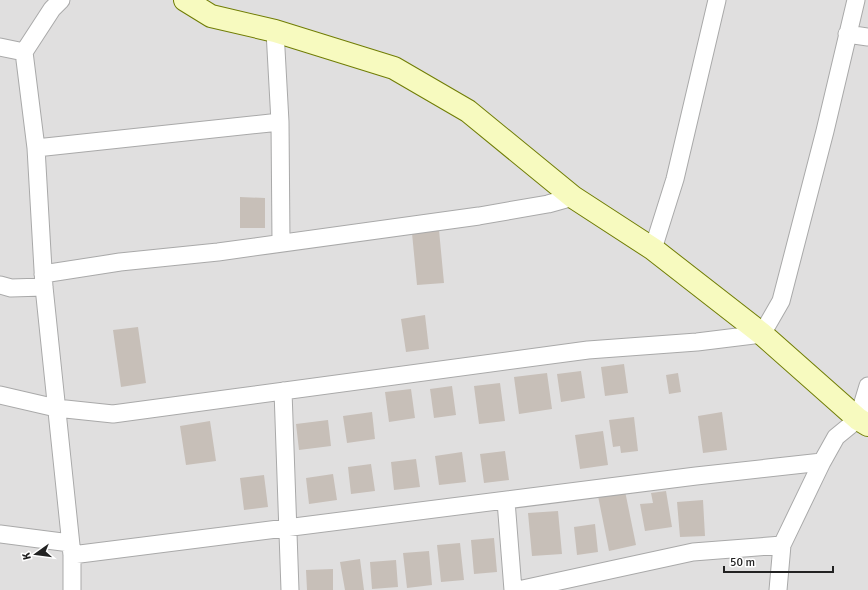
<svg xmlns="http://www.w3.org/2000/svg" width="868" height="590" font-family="Signika,sans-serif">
<rect width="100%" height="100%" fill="#f2efe9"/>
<path fill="#e0dfdf" d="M0,0h868v590h-868z"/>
<path fill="#c7bfb8" d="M240,197l25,1v30h-25z
M439,230l5,53 -27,2 -5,-52z
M425,315l4,34 -23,3 -5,-33z
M138,327l8,56 -25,4 -8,-57z
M624,364l4,29 -23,3 -4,-29z
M581,371l4,27 -24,4 -4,-28z
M547,373l5,36 -33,5 -5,-37z
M678,373l3,19 -12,2 -3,-19z
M500,383l5,38 -26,3 -5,-38z
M452,386l4,29 -22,3 -4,-29z
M411,389l4,29 -26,4 -4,-30z
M372,412l3,27 -28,4 -4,-27z
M722,412l5,38 -24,3 -5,-37z
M634,417l4,34 -17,2 -1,-7 -7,1 -4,-27z
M328,420l3,26 -32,4 -3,-26z
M210,421l6,40 -30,4 -6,-39z
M603,431l5,34 -28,4 -5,-34z
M505,451l4,29 -25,3 -4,-29z
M462,452l4,30 -27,3 -4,-29z
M416,459l4,28 -26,3 -3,-28z
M371,464l4,27 -24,3 -3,-27z
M333,474l4,26 -28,4 -3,-26z
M264,475l4,32 -24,3 -4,-32z
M625,491l11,54 -27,6 -11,-55z
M666,491l6,36 -27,4 -5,-27 13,-1 -2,-10z
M703,500l2,36 -25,1 -3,-35z
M558,511l4,43 -30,2 -4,-43z
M595,524l3,28 -21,3 -3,-28z
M494,538l3,34 -23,2 -3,-34z
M460,543l4,37 -23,2 -4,-37z
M429,551l3,34 -25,3 -4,-35z
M360,559l4,31h-19l-5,-28z
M396,560l2,27 -26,2 -2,-27z
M333,569v21h-26l-1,-20z"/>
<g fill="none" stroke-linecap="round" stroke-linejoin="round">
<g stroke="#a9a9a9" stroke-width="19">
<path id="street" d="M61,0l-9,9 -28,43 12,96 8,139 28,268v35
M275,31l5,91 1,120
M847,34l21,3
M0,47l24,5
M36,148l244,-26
M653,249l22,-70 42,-179
M43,274l77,-12 98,-10 261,-36 69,-12 25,-7
M0,285l11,3 33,-1
M283,391l7,199
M0,395l56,13 57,6 475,-64 109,-8 65,-8 19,-33 44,-170 31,-131
M506,501l7,89
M0,534l70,9
M72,555l624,-79 126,-14
M518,590l175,-38 89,-7
M778,590l4,-45 40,-83 14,-25 22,-18 10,-33"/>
</g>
<g stroke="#707d05" stroke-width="24">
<path id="secondary" d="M185,0l26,16 64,15 119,37 74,43 105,86 80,52 109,85 96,85 10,6"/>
</g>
<use href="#street" stroke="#fff" stroke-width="17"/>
<use href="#secondary" stroke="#f7fabf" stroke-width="22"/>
</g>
<g transform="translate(36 554) rotate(256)" stroke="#ffffff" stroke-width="3" paint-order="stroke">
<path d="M0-3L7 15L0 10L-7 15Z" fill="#222222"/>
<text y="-6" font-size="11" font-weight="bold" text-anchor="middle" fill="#222222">K</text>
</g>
<path d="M724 566v6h109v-6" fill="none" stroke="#222222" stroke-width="2"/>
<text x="730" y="566" font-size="12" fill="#222222" stroke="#ffffff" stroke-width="3" paint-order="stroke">50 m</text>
</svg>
